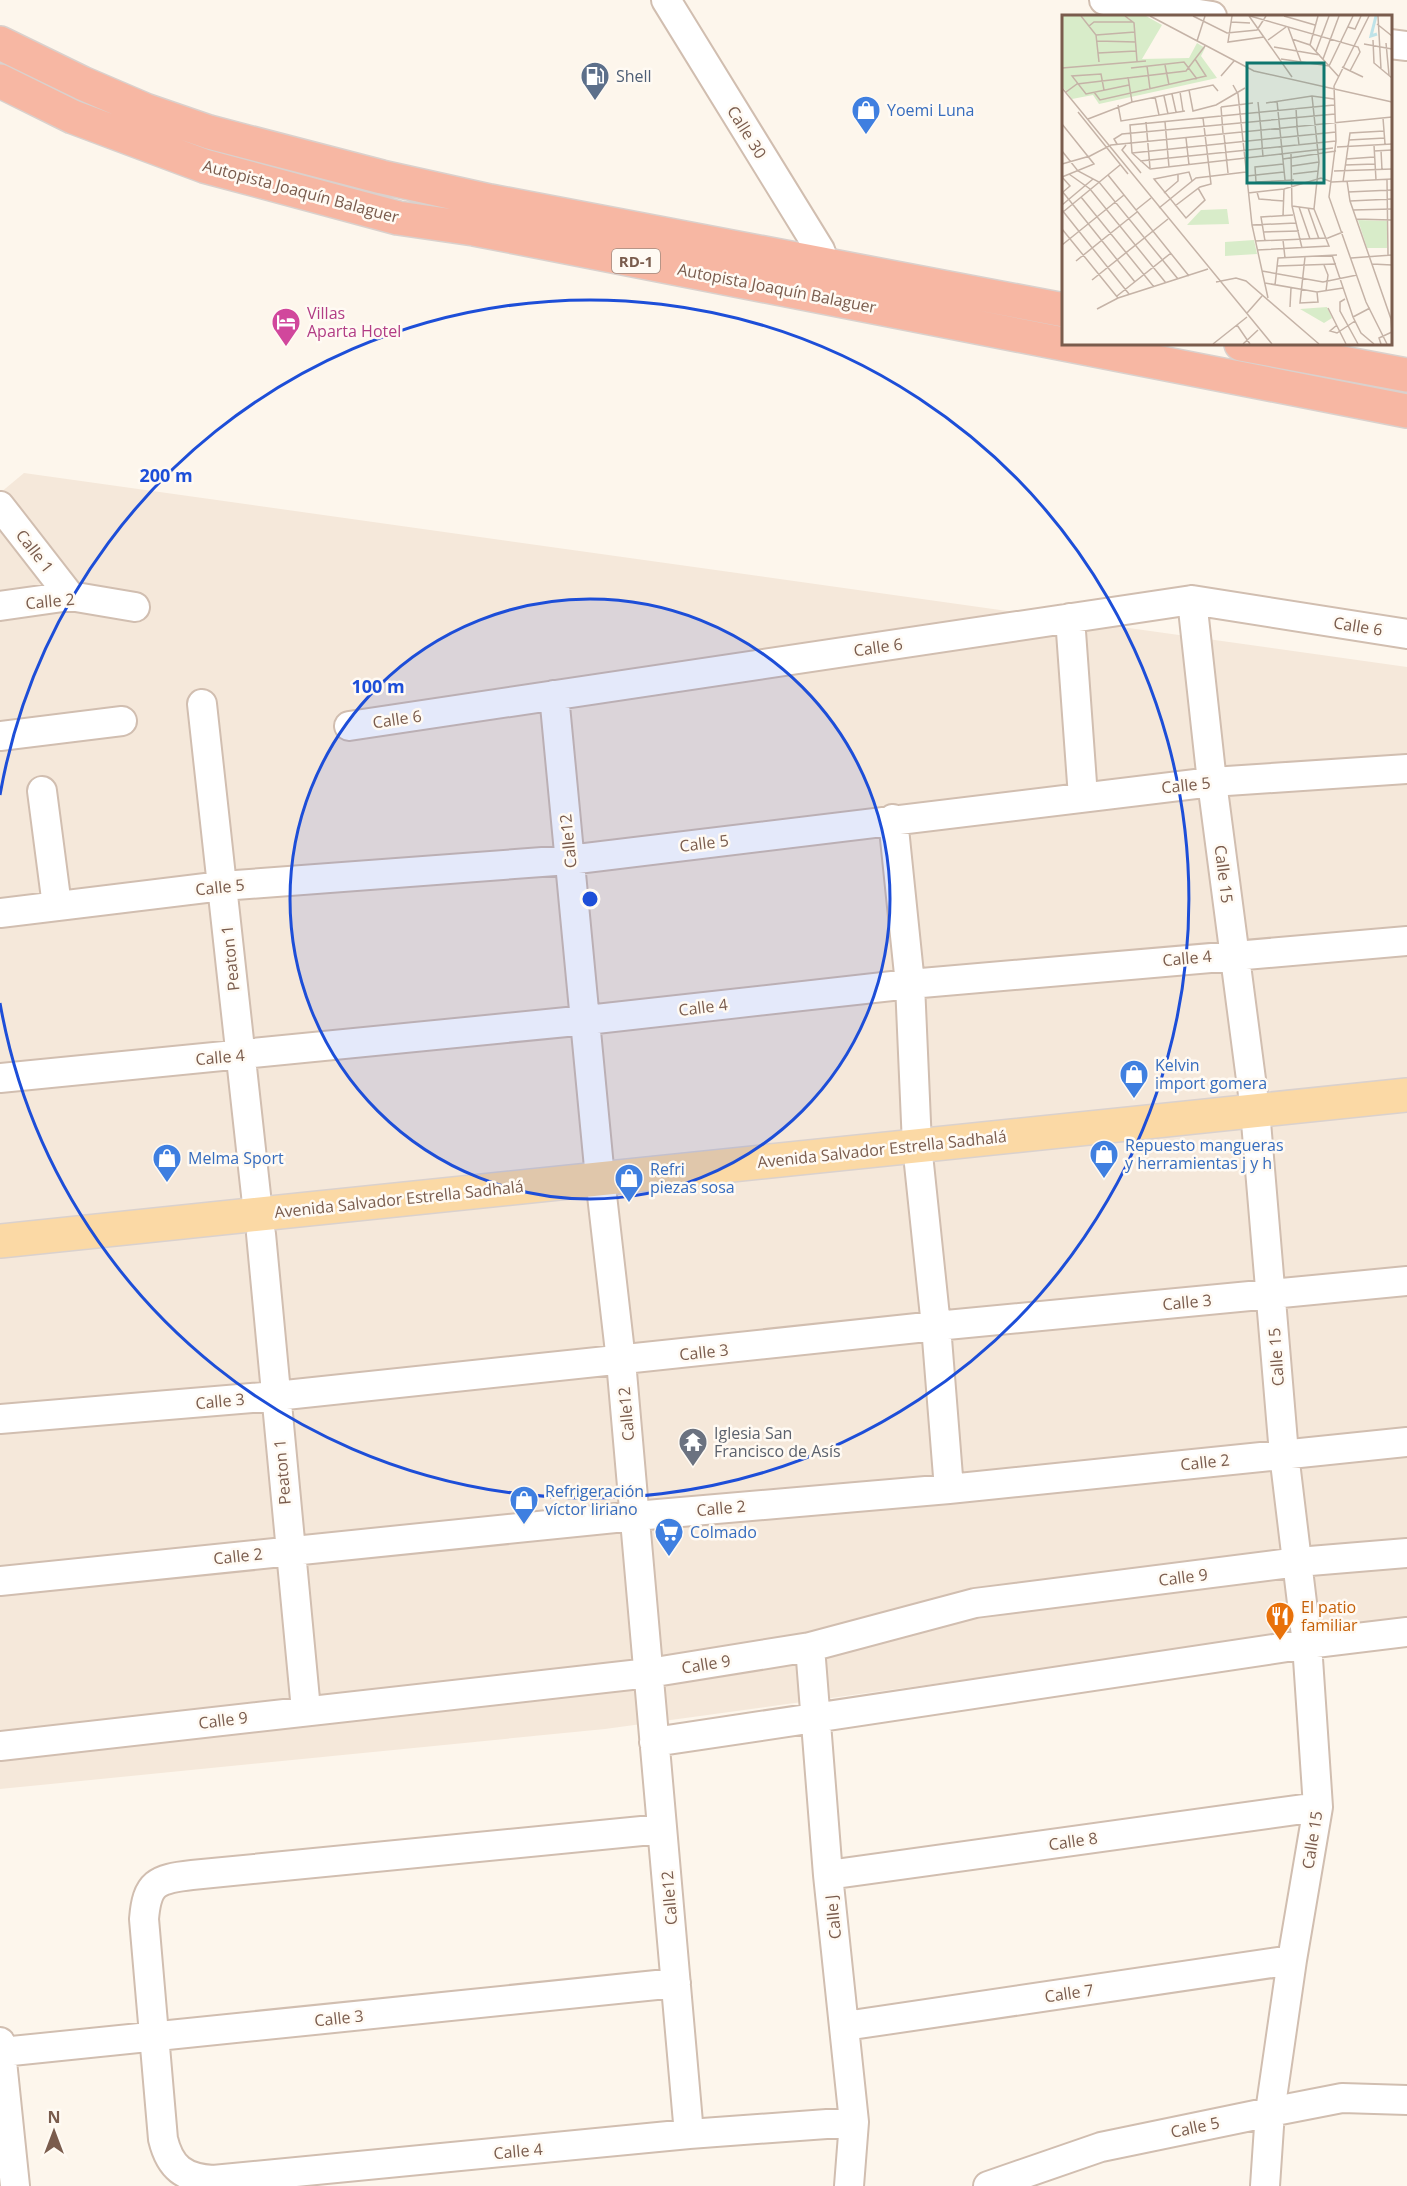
<svg xmlns="http://www.w3.org/2000/svg" width="1407" height="2186" font-family="'Open Sans',sans-serif">
<rect width="100%" height="100%" fill="#fdf6ec"/>
<path fill="#f5e8da" d="M24,473l1383,194v952l-802,110 -605,60v-1296z"/>
<g fill="none" stroke-linecap="round" stroke-linejoin="round">
<g stroke="#d1beb0" stroke-width="32">
<path id="minor" d="M666,0l154,250 6,16
M1104,0l108,16
M1390,44l17,2
M0,506l70,90
M1192,600l20,182 43,328 29,344 23,190 11,163 -26,153 -22,152 -5,74
M0,606l70,-10 65,11
M1070,618l13,179
M554,695l46,483 21,183 68,773
M202,704l56,509
M349,726l843,-126 215,34
M0,736l122,-15
M42,791l15,115
M893,819l17,165 7,161
M0,913l222,-27 347,-26 643,-78 195,-13
M0,1078l587,-58 323,-36 497,-43
M919,1164l17,162 13,163
M261,1234l45,476
M0,1419l276,-23 660,-70 471,-45
M0,1581l635,-65 314,-27 458,-47
M810,1647l18,228 26,247 -5,64
M654,1742l653,-98 100,-12
M0,1746l649,-73 161,-26 165,-44 323,-41 109,-9
M662,1829l-470,46c-36,4 -45,8 -48,44l19,220c7,29 21,39 50,41l476,-46 165,-12
M828,1875l490,-68
M845,2026l447,-66
M0,2042l15,144
M2,2052l674,-69
M988,2186l113,-39 169,-35 72,-14 65,2"/>
</g>
<g stroke="#dad1cd" stroke-width="36">
<path id="major" d="M0,1241l1407,-146"/>
</g>
<g stroke="#dad1cd" stroke-width="36">
<path id="highway" d="M0,43l82,40 63,27 64,22 173,45 108,24 574,109
M0,81l73,36 131,49 194,52 76,11 933,182
M1241,344l166,31"/>
</g>
<use href="#minor" stroke="#fff" stroke-width="28"/>
<use href="#major" stroke="#fbd9a5" stroke-width="33"/>
<use href="#highway" stroke="#f7b7a3" stroke-width="33"/>
</g>
<circle cx="590" cy="899" r="300" fill="#1d4ed8" fill-opacity=".12"/>
<g fill="none" stroke="#1d4ed8" stroke-width="3">
<circle cx="590" cy="899" r="300"/>
<path d="M0 795A599 599 0 1 1 0 1003"/>
</g>
<defs>
<g id="fuel-pin" transform="scale(1.5)"><path d="M0 17L-7.5 6A9.5 9.5 0 1 1 7.5 6Z" fill="#5c6f8a" stroke="#fffaf3"/><path d="M-5.5-6h7V0h2V4h1.3V-2.5L3-4.5l.8-.8L6-3V5H2.5V1h-1V6h-7ZM-4.2-4.7v3.2H.2V-4.7Z" fill="#fff"/></g>
<g id="shop-pin" transform="scale(1.5)"><path d="M0 17L-7.5 6A9.5 9.5 0 1 1 7.5 6Z" fill="#3f7fe0" stroke="#fffaf3"/><path d="M-5-2.5h2.3a2.7 3.5 0 0 1 5.4 0H5L5.5 6h-11ZM-1.5-2.5h3a1.5 2.3 0 0 0-3 0Z" fill="#fff"/></g>
<g id="hotel-pin" transform="scale(1.5)"><path d="M0 17L-7.5 6A9.5 9.5 0 1 1 7.5 6Z" fill="#d1479c" stroke="#fffaf3"/><path d="M-6-4.5h1.5V1H6V5H4.5V3h-9V5H-6ZM-4 0a1.8 1.8 0 1 1 3.6 0ZM.5 0V-2.5h3Q6-2.5 6 0Z" fill="#fff"/></g>
<g id="temple-pin" transform="scale(1.5)"><path d="M0 17L-7.5 6A9.5 9.5 0 1 1 7.5 6Z" fill="#6b7280" stroke="#fffaf3"/><path d="M0-6L5-2H3V0L6.5 2.5H4V6H1.5V3h-3V6H-4V2.5H-6.5L-3 0V-2H-5Z" fill="#fff"/></g>
<g id="supermarket-pin" transform="scale(1.5)"><path d="M0 17L-7.5 6A9.5 9.5 0 1 1 7.5 6Z" fill="#3f7fe0" stroke="#fffaf3"/><path d="M-6-5.5h2.5l.6 2H6L4.5 2H-2.5L-4.4-4H-6ZM-1.5 3.2a1.3 1.3 0 1 0 .1 0ZM3 3.2a1.3 1.3 0 1 0 .1 0Z" fill="#fff"/></g>
<g id="restaurant-pin" transform="scale(1.5)"><path d="M0 17L-7.5 6A9.5 9.5 0 1 1 7.5 6Z" fill="#e8710a" stroke="#fffaf3"/><path d="M-5-6h1v4h1v-4h1v4h1v-4h1v5L-1.5 .5V6h-2V.5L-5-1ZM5-6V6H3V1.5H1.5Q1.5-4 5-6Z" fill="#fff"/></g>
</defs>
<g fill-rule="evenodd">
<use href="#fuel-pin" x="595" y="76"/>
<use href="#shop-pin" x="866" y="110"/>
<use href="#hotel-pin" x="286" y="322"/>
<use href="#shop-pin" x="1134" y="1074"/>
<use href="#shop-pin" x="1104" y="1154"/>
<use href="#shop-pin" x="167" y="1158"/>
<use href="#shop-pin" x="629" y="1178"/>
<use href="#temple-pin" x="693" y="1442"/>
<use href="#shop-pin" x="524" y="1500"/>
<use href="#supermarket-pin" x="669" y="1532"/>
<use href="#restaurant-pin" x="1280" y="1616"/>
</g>
<g text-anchor="middle" dominant-baseline="central" stroke-width="5" stroke-linejoin="round" paint-order="stroke">
<rect fill="#fffaf3" stroke="#a28b7f" stroke-width="1.5" x="612" y="249" width="48" height="24" rx="4.5"/>
<g font-size="15" font-weight="bold" fill="#7a5c4d">
<text x="636" y="261">RD-1</text>
</g>
<g font-size="16" fill="#4e5e75" stroke="#fffaf3" text-anchor="start">
<text x="616" y="76">Shell</text>
</g>
<g font-size="16" fill="#366cbe" stroke="#fffaf3" text-anchor="start">
<text x="887" y="110">Yoemi Luna</text>
<text x="1155" y="1065">Kelvin<tspan x="1155" dy="18">import gomera</tspan></text>
<text x="1125" y="1145">Repuesto mangueras<tspan x="1125" dy="18">y herramientas j y h</tspan></text>
<text x="188" y="1158">Melma Sport</text>
<text x="650" y="1169">Refri<tspan x="650" dy="18">piezas sosa</tspan></text>
<text x="545" y="1491">Refrigeración<tspan x="545" dy="18">víctor liriano</tspan></text>
<text x="690" y="1532">Colmado</text>
</g>
<g font-size="16" fill="#7a5c4d" stroke="#fffaf3">
<text transform="translate(747 132) rotate(58)">Calle 30</text>
<text transform="translate(301 191) rotate(15)">Autopista Joaquín Balaguer</text>
<text transform="translate(777 288) rotate(11)">Autopista Joaquín Balaguer</text>
<text transform="translate(35 551) rotate(52)">Calle 1</text>
<text transform="translate(50 601) rotate(-5)">Calle 2</text>
<text transform="translate(1358 626) rotate(9)">Calle 6</text>
<text transform="translate(878 647) rotate(-8)">Calle 6</text>
<text transform="translate(397 719) rotate(-8)">Calle 6</text>
<text transform="translate(1186 785) rotate(-6)">Calle 5</text>
<text transform="translate(568 841) rotate(-96)">Calle12</text>
<text transform="translate(704 843) rotate(-7)">Calle 5</text>
<text transform="translate(1224 874) rotate(83)">Calle 15</text>
<text transform="translate(220 887) rotate(-6)">Calle 5</text>
<text transform="translate(230 958) rotate(-96)">Peaton 1</text>
<text transform="translate(1187 958) rotate(-5)">Calle 4</text>
<text transform="translate(703 1007) rotate(-7)">Calle 4</text>
<text transform="translate(220 1057) rotate(-5)">Calle 4</text>
<text transform="translate(882 1149) rotate(-6)">Avenida Salvador Estrella Sadhalá</text>
<text transform="translate(399 1199) rotate(-6)">Avenida Salvador Estrella Sadhalá</text>
<text transform="translate(1187 1302) rotate(-5)">Calle 3</text>
<text transform="translate(704 1352) rotate(-6)">Calle 3</text>
<text transform="translate(1276 1357) rotate(-94)">Calle 15</text>
<text transform="translate(220 1401) rotate(-5)">Calle 3</text>
<text transform="translate(626 1414) rotate(-95)">Calle12</text>
<text transform="translate(1205 1462) rotate(-6)">Calle 2</text>
<text transform="translate(282 1472) rotate(-95)">Peaton 1</text>
<text transform="translate(721 1508) rotate(-5)">Calle 2</text>
<text transform="translate(238 1556) rotate(-6)">Calle 2</text>
<text transform="translate(1183 1577) rotate(-7)">Calle 9</text>
<text transform="translate(706 1664) rotate(-9)">Calle 9</text>
<text transform="translate(223 1720) rotate(-7)">Calle 9</text>
<text transform="translate(1312 1840) rotate(-81)">Calle 15</text>
<text transform="translate(1073 1841) rotate(-8)">Calle 8</text>
<text transform="translate(669 1898) rotate(-95)">Calle12</text>
<text transform="translate(833 1917) rotate(-96)">Calle J</text>
<text transform="translate(1069 1993) rotate(-8)">Calle 7</text>
<text transform="translate(339 2018) rotate(-6)">Calle 3</text>
<text transform="translate(1195 2127) rotate(-12)">Calle 5</text>
<text transform="translate(518 2151) rotate(-5)">Calle 4</text>
</g>
<g font-size="16" fill="#b23c85" stroke="#fffaf3" text-anchor="start">
<text x="307" y="313">Villas<tspan x="307" dy="18">Aparta Hotel</tspan></text>
</g>
<g font-size="16" fill="#5b616d" stroke="#fffaf3" text-anchor="start">
<text x="714" y="1433">Iglesia San<tspan x="714" dy="18">Francisco de Asís</tspan></text>
</g>
<g font-size="16" fill="#c56008" stroke="#fffaf3" text-anchor="start">
<text x="1301" y="1607">El patio<tspan x="1301" dy="18">familiar</tspan></text>
</g>
</g>
<g transform="translate(1062 15)">
<rect width="330" height="330" fill="#fdf6ec"/>
<path d="M0,1h84l16,9 -20,34 47,-1 8,-15 8,5 -4,8 16,22 -118,26 -6,-9 -21,4 -10,-13zM165,194l2,15 -42,1 14,-15zM296,205l30,1 -1,27h-20zM192,225l3,14 -32,2v-14zM265,292l5,11 -8,5 -24,-14z" fill="#d8ecc9"/>
<path fill="none" stroke="#bfe3e8" stroke-width="3" d="M314,1l-5,20 6,-2"/>
<path fill="none" stroke="#c5b3a7" stroke-width="1.5" d="M19,1l15,19 3,27M63,1l9,7 3,38M88,1l104,55 138,31M131,1l34,17 30,-3 9,-14M170,1l-4,26 36,-5M187,1l43,61M188,1l108,31 2,5 -10,19M222,1l31,9M316,1l3,53M169,7l19,1M315,9l15,12M27,11l5,-4h39M226,12l13,35M286,12l7,2 6,-13M34,20l39,-3M230,24l18,6 29,32M206,25l18,-13M311,25l1,23 18,15M35,26l39,1M135,26l8,-25M324,28l3,32M302,29l28,5M248,30l8,-29M212,32l46,8M254,36l13,-35M36,38l38,-2M219,44l48,7 24,-50M261,44l16,-43M103,50l4,20M85,51l3,23M280,52l21,10M0,53l84,-7M69,53l53,-6 13,17M159,61l13,-15M66,62l4,25M171,70l5,9 14,131 16,73M272,71l35,-70M272,71l2,55 -7,56 37,105 21,42M0,73l210,256M42,75l-3,-16 -29,2 14,18 43,-9M127,75l4,21 23,-6 29,-17M4,77l11,-8 109,-13 19,-25M32,77l6,8 106,-24 -11,-17M118,77l3,19M110,79l4,18M102,81l4,18M93,82l4,18M215,86l8,79M196,87l3,28M204,88l46,-7 22,3M56,90l3,16 64,-10M159,92l32,-4M159,92l2,26M234,93l1,18M16,97l50,62M321,103l2,26M26,104l44,-17 81,-17 5,6M84,107l4,46M103,107l4,45M0,109l32,40 -32,13M235,112l2,18M199,116l2,26M162,120l4,38M124,123l3,27M287,125l36,-2M55,129l-3,-5 8,-5 213,-20M64,130l-4,5 19,23M312,130l2,35M275,132l55,-3M319,135l1,20M0,136l16,20 21,11 79,97M312,136l18,-1M70,138l204,-21M229,139l1,52 10,42M221,144l53,-8M284,144l28,-2M78,146l196,-20M0,149l28,-8 21,-11 281,-28M221,149l-28,3 1,15 38,-2M283,150l30,-1M230,151l27,-4M88,154l-18,-16 -2,-28 204,-20M88,154l183,-21M272,156l58,-2M7,159l21,15 76,94M231,159l25,-3M46,160l81,101M185,161l37,-4M0,162l8,9 -7,6M325,165l1,75M130,166l-3,-9 -35,7 32,39 19,-18 -7,-12M285,166l3,20 41,118 1,13 -13,6 2,6M281,167l7,-49 34,-2M0,176l73,91M195,177l2,7 25,2M286,177l44,-2M102,178l14,-12v-7M186,178l36,-4 37,-11 11,4 60,-3M19,182l73,90M288,186l42,-2M0,190l31,-26M113,191l25,-19 11,-3 -8,-66M230,191l22,3M237,192l11,32M97,193l37,-30 50,-6M246,193l11,31M0,195l67,84M74,195l15,-12M291,195l39,-1M1,197l57,-47M221,201l1,-27M294,204l35,1M190,210l44,-2M0,214l56,69M201,217l36,-1M221,225l2,18M193,226l73,-3 15,-6M203,226l-4,-24 32,-2M0,230l62,-50M195,235l72,-4 -15,-37 5,-47 -7,-66M270,240l21,62 8,16 13,11M243,242l-5,46 18,-1 -1,-10M289,243l41,-3M14,246l61,-49M310,249l20,1M262,250l4,10 -2,16M215,251l59,-2M200,256l61,11 34,-7M30,265l76,-61M154,267l20,-4 10,3 73,63M203,268l52,9 26,-4M213,270l3,-27 59,-3M55,281l54,-43M283,284l-5,3v9l18,33M228,292l1,-19M266,293l18,36M35,294l21,-11 90,-29M185,298l15,-17M291,302l17,-9M175,310l13,19M275,310l-7,6 7,2 18,-12M151,329l34,-27M181,329l15,-14"/>
<path fill="#0f766e" fill-opacity="0.15" stroke="#0f766e" stroke-width="3" d="M185,48h77v120h-77z"/>
<rect width="330" height="330" fill="none" stroke="#7a5c4d" stroke-width="3"/>
</g>
<circle cx="590" cy="899" r="9" fill="#1d4ed8" stroke="#fffaf3" stroke-width="3"/>
<g font-size="18" text-anchor="middle" font-weight="bold" fill="#1d4ed8" stroke="#fffaf3" stroke-width="5" stroke-linejoin="round" paint-order="stroke">
<text x="166" y="482">200 m</text>
<text x="378" y="693">100 m</text>
</g>
<g transform="translate(54 2132)" stroke="#fffaf3" stroke-width="4.5" paint-order="stroke">
<path d="M0-4.5L10 22L0 15L-10 22Z" fill="#7a5c4d"/>
<text y="-9" font-size="16" font-weight="bold" text-anchor="middle" fill="#7a5c4d">N</text>
</g>
</svg>
